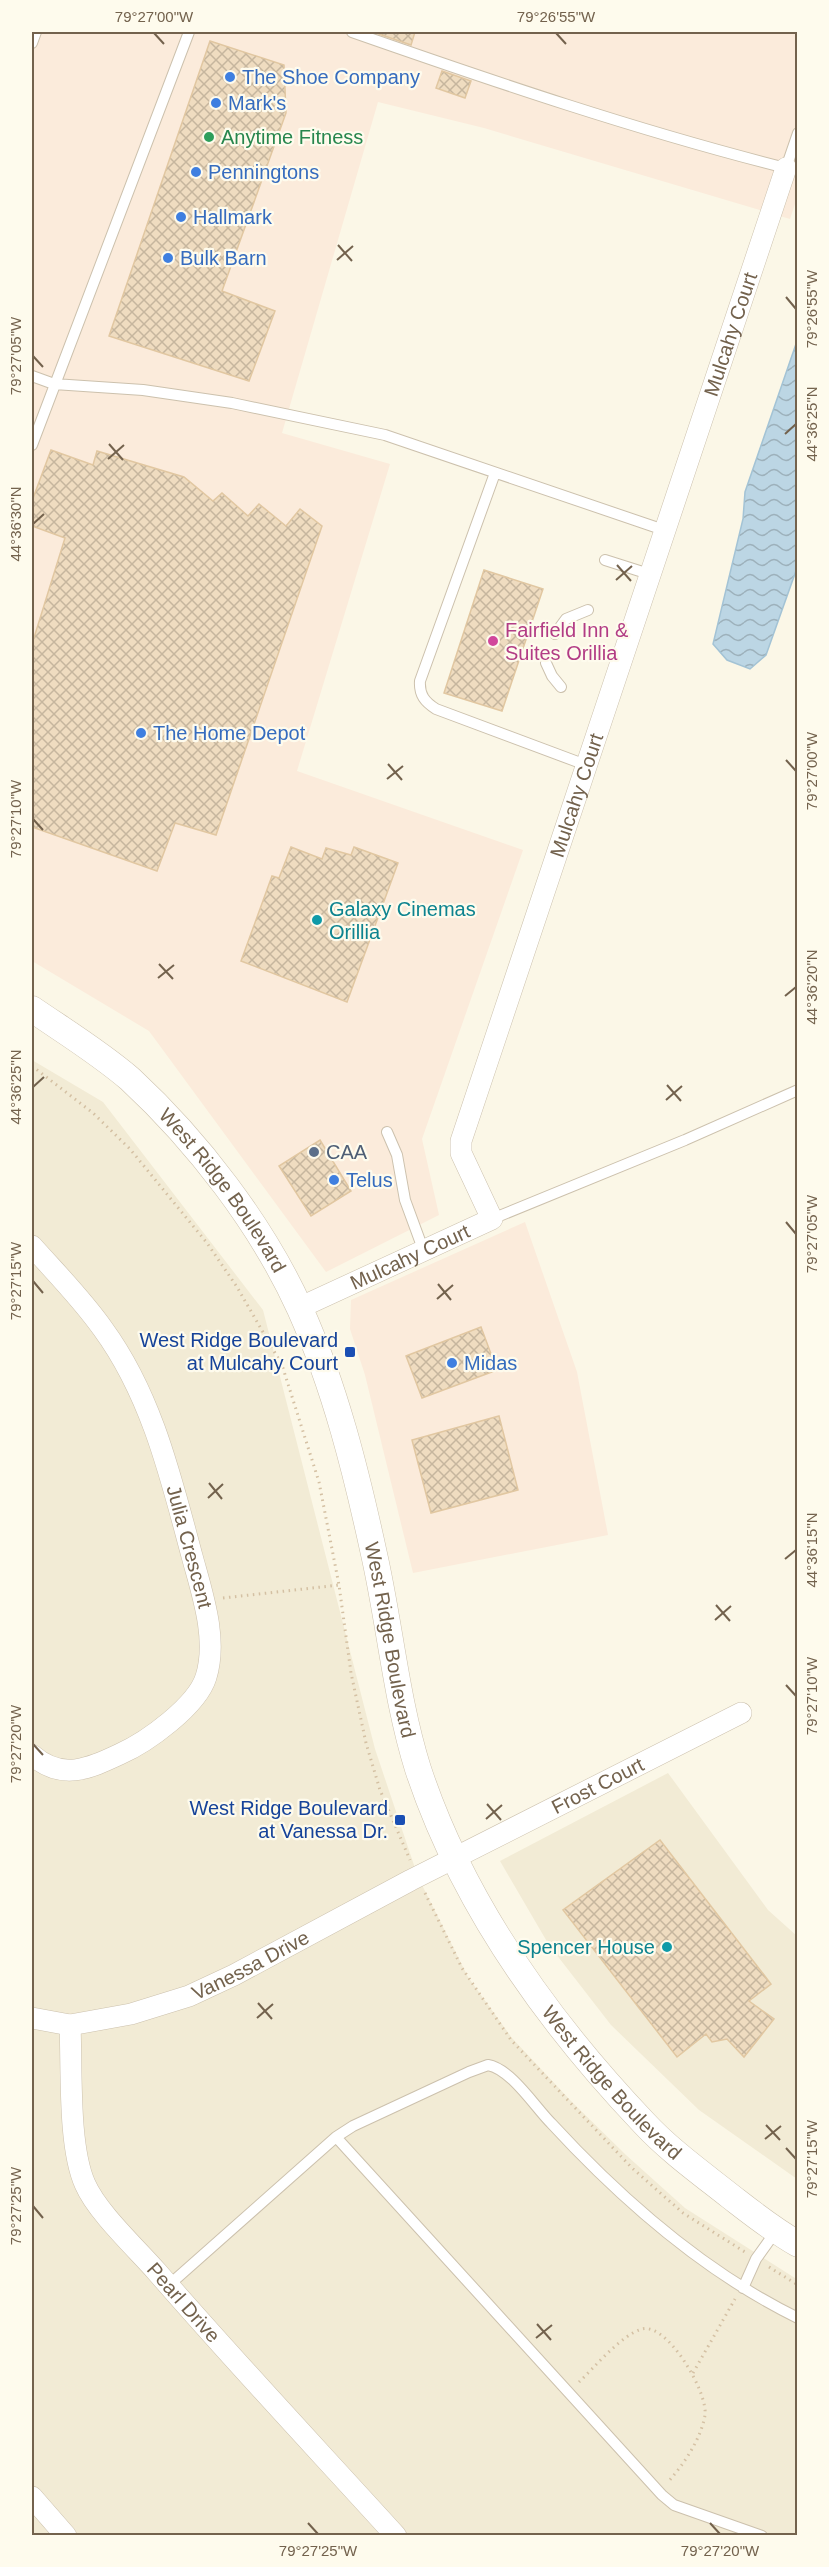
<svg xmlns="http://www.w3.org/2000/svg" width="829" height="2567" font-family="Helvetica,sans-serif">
<defs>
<pattern id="water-waves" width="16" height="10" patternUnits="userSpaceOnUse" patternTransform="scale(1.5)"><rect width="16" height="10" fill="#bcd6e4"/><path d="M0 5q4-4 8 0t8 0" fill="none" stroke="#9db1bb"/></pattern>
<pattern id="building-cross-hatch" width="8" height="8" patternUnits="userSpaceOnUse" patternTransform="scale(1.5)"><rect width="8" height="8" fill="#efdcc0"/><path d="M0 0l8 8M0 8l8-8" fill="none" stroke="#c6b69e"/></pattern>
</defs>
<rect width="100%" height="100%" fill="#fbf7e7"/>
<path fill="#f2ebd5" d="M32,1060l71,42 160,208 112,439 43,128 50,100 44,61 59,63 55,54 59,53 113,72 -1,255 -765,1z
M668,1773l100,137 29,26v243l-98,-69 -88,-85 -62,-80 -49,-84z"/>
<path fill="#fbebdb" d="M32,32h765l1,163 -8,24 -306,-91 -106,-26 -96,331 108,31 -93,307 226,79 -101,289 17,76 -113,57 -177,-241 -117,-70z
M525,1222l52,150 31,163 -195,38 -48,-198 -15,-46 1,-29z"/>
<path fill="url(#water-waves)" stroke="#a3c3d5" stroke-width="1.5" d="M797,341v227l-31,87 -16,14 -23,-9 -14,-16 30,-125 2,-27z"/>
<path fill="url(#building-cross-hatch)" stroke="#e1c7a1" stroke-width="1.5" d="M373,32h42l-4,13z
M210,41l74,24 2,48 -64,178 53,20 -26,70 -140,-45z
M442,71l29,10 -6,17 -29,-10z
M51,450l42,15 4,-14 87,26 29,24 9,-8 26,23 11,-12 27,22 14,-17 22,17 -106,309 -41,-12 -18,48 -125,-44v-183l33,-106 -33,-12v-25z
M484,570l59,19 -41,122 -58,-18z
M291,847l31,12 4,-11 25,7 3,-8 44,16 -51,139 -106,-41 31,-85 7,2z
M320,1140l31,51 -40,25 -32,-50z
M481,1327l16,43 -75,28 -16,-42z
M499,1416l19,74 -87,23 -19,-73z
M660,1840l111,144 -22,17 25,18 -30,38 -17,-18 -15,3 -6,-8 -29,23 -114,-147z"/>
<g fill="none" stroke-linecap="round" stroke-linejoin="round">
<g stroke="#ccc1ad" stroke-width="12">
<path id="service" d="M352,32c143,50 287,99 434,136l12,-35
M32,43l4,-11
M32,376l22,8 89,6 89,13 153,32 279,95
M32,445l157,-413
M495,473l-75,208c-1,14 5,21 16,28l150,56
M605,560l44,14
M555,634l11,-15 22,-9
M546,663l6,13 9,11
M387,1132l10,23 8,45 18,49
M492,1219l193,-79 113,-50
M336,2137l326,358 12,10 88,31
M169,2285l167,-148 17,-11 116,-54 19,-7c23,4 47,42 63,58 70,76 153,149 247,195
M743,2288l13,-29 20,-28"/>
</g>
<g stroke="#ccc1ad" stroke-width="22">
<g id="minor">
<path id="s1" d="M32,1246c24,27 50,53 71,83 49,67 68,149 89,227 10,37 26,83 14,121 -9,29 -59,65 -86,77 -32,15 -58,27 -88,1"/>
<path id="s2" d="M299,1308l193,-89 -31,-66v-12l325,-973"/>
<path id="s3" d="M32,2018l38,7 61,-11 58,-18 45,-21 177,-95 330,-167"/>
<path id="s4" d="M70,2025c2,44 -2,121 15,159 12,28 51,64 72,88 78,90 159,176 239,264"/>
<path d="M32,2497l34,39"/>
</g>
</g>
<g stroke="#ccc1ad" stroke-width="27">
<g id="tertiary">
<path id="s5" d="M32,1009c32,22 68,44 98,70 67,62 132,146 170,230 35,78 56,162 74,245 16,71 22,145 44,215 44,133 130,253 226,354 25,27 57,50 86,73 22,17 43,34 68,48"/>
</g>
</g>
<path stroke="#d4c0a3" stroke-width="3" stroke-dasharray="1.5 4.5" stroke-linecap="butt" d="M32,1066l61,47 37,36 77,94 30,44 45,78 37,117 20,103 12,88 15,70 14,47 30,70
M223,1598l116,-13
M425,1893l37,75 49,72 121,128 51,45 62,39
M769,2267l29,18
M693,2373l42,-74
M579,2382c16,-15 42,-47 63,-53 25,-7 66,63 63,86 -4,24 -21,49 -37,67"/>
<use href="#service" stroke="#fff" stroke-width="10"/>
<use href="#minor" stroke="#fff" stroke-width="21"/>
<use href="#tertiary" stroke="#fff" stroke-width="26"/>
</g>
<path fill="none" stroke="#73624d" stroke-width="2" d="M154,33l10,11M556,33l10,11M338,245l14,16M337,260l16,-14M786,297l10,12M33,356l10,11M785,434l11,-10M109,444l14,16M108,459l16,-14M33,524l11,-10M617,565l14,16M616,580l16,-14M786,760l10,11M388,764l14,16M387,779l16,-13M33,819l10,11M159,964l14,15M158,978l16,-13M785,996l11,-9M667,1085l14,16M33,1087l11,-10M666,1100l16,-14M786,1222l10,12M33,1281l10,12M438,1284l13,16M437,1299l16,-14M209,1483l13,16M208,1498l15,-14M785,1559l11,-9M716,1605l14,16M715,1620l16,-14M786,1685l10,11M33,1744l10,11M487,1804l14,16M486,1819l16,-14M258,2003l14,16M257,2018l16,-14M766,2125l14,15M765,2139l16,-13M786,2148l10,11M33,2206l10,12M537,2324l14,16M536,2338l16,-13M308,2523l10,11M710,2523l10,11"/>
<g fill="#3f7fe0" stroke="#fefbed" stroke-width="2">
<circle cx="230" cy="77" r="6"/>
<circle cx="216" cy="103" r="6"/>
<circle cx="196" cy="172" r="6"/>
<circle cx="181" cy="217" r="6"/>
<circle cx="168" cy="258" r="6"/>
<circle cx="141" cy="733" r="6"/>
<circle cx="334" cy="1180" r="6"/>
<circle cx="452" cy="1363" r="6"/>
</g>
<circle fill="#2e9e5b" stroke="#fefbed" stroke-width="2" cx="209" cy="137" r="6"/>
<circle fill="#d1479c" stroke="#fefbed" stroke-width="2" cx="493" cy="641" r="6"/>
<g fill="#0f9aa8" stroke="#fefbed" stroke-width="2">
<circle cx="317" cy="920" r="6"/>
<circle cx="667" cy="1947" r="6"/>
</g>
<circle fill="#5c6f8a" stroke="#fefbed" stroke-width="2" cx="314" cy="1152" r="6"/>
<g fill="#1a4fb4" stroke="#fefbed" stroke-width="2">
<rect x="344" y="1346" width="12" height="12" rx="3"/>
<rect x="394" y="1814" width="12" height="12" rx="3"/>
</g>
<g text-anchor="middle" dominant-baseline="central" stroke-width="4.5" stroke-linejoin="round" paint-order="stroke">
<g font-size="20" fill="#366cbe" stroke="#fefbed" text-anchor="start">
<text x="242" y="77">The Shoe Company</text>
<text x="228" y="103">Mark's</text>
<text x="208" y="172">Penningtons</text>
<text x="193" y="217">Hallmark</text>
<text x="180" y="258">Bulk Barn</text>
<text x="153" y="733">The Home Depot</text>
<text x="346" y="1180">Telus</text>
<text x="464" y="1363">Midas</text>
</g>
<g font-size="20" fill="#27864d" stroke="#fefbed" text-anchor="start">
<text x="221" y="137">Anytime Fitness</text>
</g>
<g font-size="20" fill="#73624d" stroke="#fefbed">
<text stroke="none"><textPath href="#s2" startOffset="1148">Mulcahy Court</textPath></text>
<text stroke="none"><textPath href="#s2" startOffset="662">Mulcahy Court</textPath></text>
<text stroke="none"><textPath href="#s5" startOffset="266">West Ridge Boulevard</textPath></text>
<text stroke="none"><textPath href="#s2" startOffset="122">Mulcahy Court</textPath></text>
<text stroke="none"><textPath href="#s1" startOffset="345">Julia Crescent</textPath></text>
<text stroke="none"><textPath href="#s5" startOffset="752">West Ridge Boulevard</textPath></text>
<text stroke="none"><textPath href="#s3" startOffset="621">Frost Court</textPath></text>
<text stroke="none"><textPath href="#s3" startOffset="230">Vanessa Drive</textPath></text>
<text stroke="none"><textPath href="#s5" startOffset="1256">West Ridge Boulevard</textPath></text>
<text stroke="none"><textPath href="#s4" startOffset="315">Pearl Drive</textPath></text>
</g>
<g font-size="20" fill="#b23c85" stroke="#fefbed" text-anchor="start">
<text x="505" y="630">Fairfield Inn &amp;<tspan x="505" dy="23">Suites Orillia</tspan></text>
</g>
<g font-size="20" fill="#0d838f" stroke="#fefbed" text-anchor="start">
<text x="329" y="909">Galaxy Cinemas<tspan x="329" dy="23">Orillia</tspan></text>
<text x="655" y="1947" text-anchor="end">Spencer House</text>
</g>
<g font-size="20" fill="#4e5e75" stroke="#fefbed" text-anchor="start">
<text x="326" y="1152">CAA</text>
</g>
<g font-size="20" fill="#164399" stroke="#fefbed" text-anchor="end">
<text x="338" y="1340">West Ridge Boulevard<tspan x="338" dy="23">at Mulcahy Court</tspan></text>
<text x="388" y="1808">West Ridge Boulevard<tspan x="388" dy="23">at Vanessa Dr.</tspan></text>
</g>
</g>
<rect width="829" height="2567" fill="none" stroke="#fefbed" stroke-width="66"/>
<rect x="33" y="33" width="763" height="2501" fill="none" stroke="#73624d" stroke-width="2"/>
<g font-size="15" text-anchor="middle" fill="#73624d">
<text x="154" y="22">79°27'00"W</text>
<text x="556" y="22">79°26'55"W</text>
<text transform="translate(812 309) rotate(-90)" y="5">79°26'55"W</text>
<text transform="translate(16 356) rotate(-90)" y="5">79°27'05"W</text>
<text transform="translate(812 424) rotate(-90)" y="5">44°36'25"N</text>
<text transform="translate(16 524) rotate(-90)" y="5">44°36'30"N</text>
<text transform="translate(812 771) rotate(-90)" y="5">79°27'00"W</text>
<text transform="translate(16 819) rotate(-90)" y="5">79°27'10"W</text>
<text transform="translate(812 987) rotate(-90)" y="5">44°36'20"N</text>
<text transform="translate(16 1087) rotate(-90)" y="5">44°36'25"N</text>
<text transform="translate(812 1234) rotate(-90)" y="5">79°27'05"W</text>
<text transform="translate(16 1281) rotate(-90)" y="5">79°27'15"W</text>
<text transform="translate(812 1550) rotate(-90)" y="5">44°36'15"N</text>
<text transform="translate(812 1696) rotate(-90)" y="5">79°27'10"W</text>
<text transform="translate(16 1744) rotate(-90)" y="5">79°27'20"W</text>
<text transform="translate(812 2159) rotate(-90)" y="5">79°27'15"W</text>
<text transform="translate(16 2206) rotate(-90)" y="5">79°27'25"W</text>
<text x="318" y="2556">79°27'25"W</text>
<text x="720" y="2556">79°27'20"W</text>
</g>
</svg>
